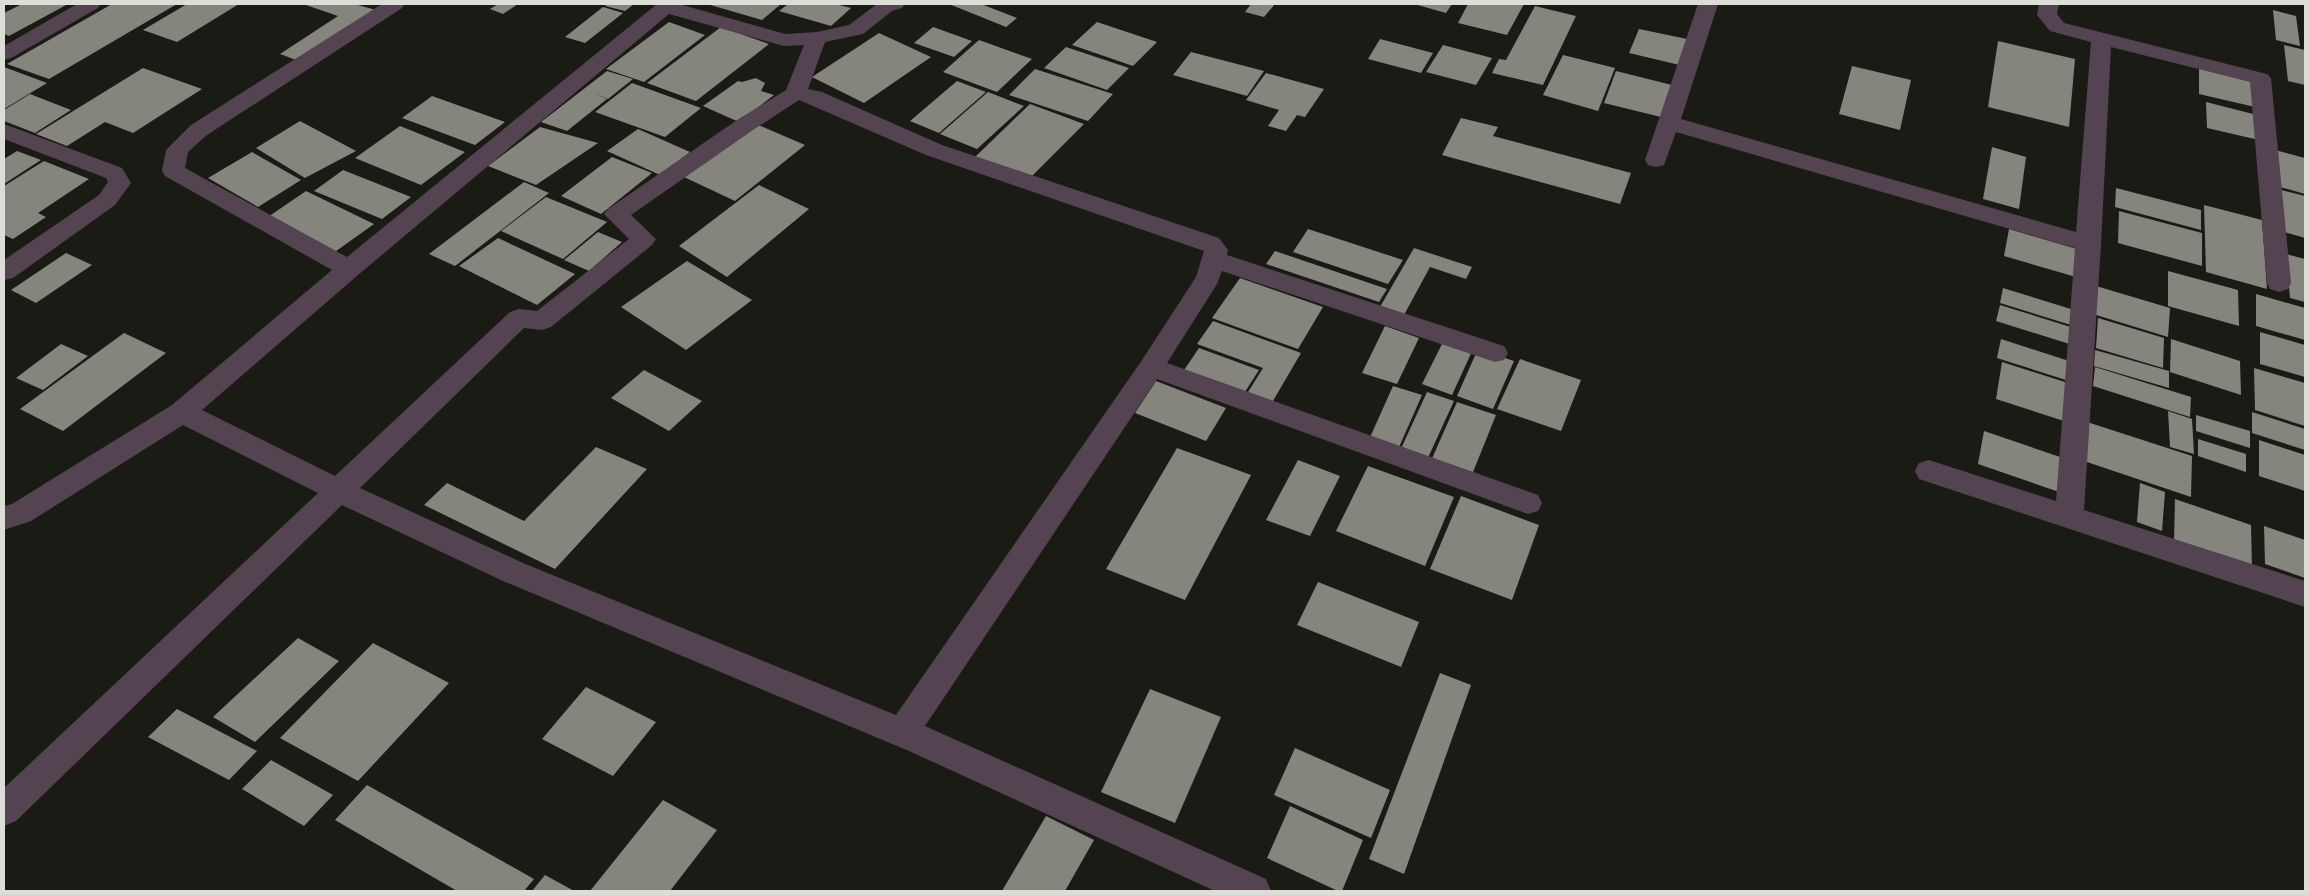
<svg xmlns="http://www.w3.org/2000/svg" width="2309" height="895" font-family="'Alegreya Sans',sans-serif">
<rect width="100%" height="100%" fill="#1b1b15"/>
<path fill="#85857d" d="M22,4h46l-59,32 -5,-2v-21z
M112,4h65l-128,75 -42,-15z
M187,4h52l-62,38 -34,-12z
M303,4h57l-2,1 18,5 -77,51 -19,-7 58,-38z
M498,4h20l-15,10 -13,-5z
M608,4h26l-9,7 -20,-5z
M707,4h74l-19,16z
M788,4h47l16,4 -20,18 -52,-15z
M949,4h32l36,14 -11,9z
M1251,4h24l-11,13 -19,-5z
M1414,4h38l-6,9z
M1468,4h56l-17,31 -49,-12z
M1535,6l41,10 -33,69 -51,-12 7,-14 7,1z
M603,7l20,6 -38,30 -20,-6z
M2273,10l23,6 4,30 -24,-6z
M669,22l36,13 -61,47 -38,-13z
M1097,22l60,20 -24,24 -61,-21z
M721,27l48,17 -73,57 -49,-18z
M933,27l39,14 -18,16 -40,-14z
M1639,29l53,11 -8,26 -55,-13z
M879,33l52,24 -67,46 -52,-26z
M1380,39l53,14 -12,20 -53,-14z
M979,40l53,19 -35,33 -54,-20z
M1998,41l77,18 -6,68 -81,-20z
M1443,45l49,13 -16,27 -50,-13z
M2284,45l21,5v35l-17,-4z
M1066,47l63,21 -22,22 -63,-22z
M1191,52l73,19 -17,25 -74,-21z
M1563,55l52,13 -17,43 -55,-16z
M1852,66l59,14 -11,50 -61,-16z
M4,67l43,16 -43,26z
M143,68l59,21 -69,44 -28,-11 -38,24 -31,-12z
M2199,68l54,13 2,26 -56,-13z
M1035,69l78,25 -25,27 -79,-26z
M607,71l26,8 -25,20 -13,-5 12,5 -40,32 -26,-9z
M1616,71l60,15 -11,32 -61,-15z
M1266,73l58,16 -19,28 -8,-2 -11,16 -18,-5 11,-16 -33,-10z
M756,78l9,5 -4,8 13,4 -35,27 -36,-16 35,-25 4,1z
M957,81l29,11 -47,41 -29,-12z
M632,83l69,25 -36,29 -70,-25z
M988,92l36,14 -47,43 -37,-15z
M30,94l41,16 -36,23 -31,-12v-11z
M432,96l73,26 -30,23 -73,-27z
M2206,102l51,13 2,25 -52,-12z
M1030,104l54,20 -55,55 -55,-21z
M1461,118l37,9 -5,9 138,37 -11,31 -178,-49z
M300,121l56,30 -51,27 -49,-30z
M756,124l49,21 -70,56 -51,-24z
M400,126l65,26 -44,33 -66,-27z
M540,127l58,16 -62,42 -48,-19z
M638,129l52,23 -30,23 -53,-24z
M1992,147l34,10 -7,52 -36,-10z
M2275,150l30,8v36l-28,-8z
M17,151l24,9 -37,24v-25z
M252,152l49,28 -43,27 -50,-29z
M612,157l40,16 -51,41 -40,-18z
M44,161l45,18 -51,34 8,4 -33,22 -9,-4v-49z
M343,170l68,27 -29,22 -68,-28z
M524,182l25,11 -94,73 -26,-12z
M759,185l50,24 -82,68 -48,-31z
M2116,188l85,22v20l-86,-23z
M2277,189l28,7v42l-24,-7z
M306,191l68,33 -42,30 -67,-35z
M546,197l61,25 -44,37 -62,-28z
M2204,205l58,15 5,69 -61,-17z
M2119,211l83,22v33l-84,-23z
M1308,229l95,31 -15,24 -95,-32z
M2009,229l71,21 -4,27 -72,-21z
M598,232l24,10 -33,29 -25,-11z
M498,238l77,36 -38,31 -78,-39z
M1414,248l58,19 -6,12 -36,-12 -26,48 -24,-8z
M1275,251l112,38 -8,13 -113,-38z
M66,253l26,12 -56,38 -25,-13z
M2286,254l19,5v43l-15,-4z
M687,261l65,39 -66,50 -65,-43z
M2168,271l70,19 1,36 -71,-20z
M1240,278l83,29 -25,42 -86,-31z
M2096,286l74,22 -2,29 -75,-23z
M2003,288l71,22 -3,15 -71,-22z
M2256,294l49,14v32l-49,-14z
M2000,305l77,24 -1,17 -80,-25z
M2098,318l66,20 -1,30 -67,-20z
M1213,321l88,32 -31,53 -25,-9 18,-29 -66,-24z
M1385,326l34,12 -22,46 -35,-11z
M2260,332l45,13v32l-45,-13z
M124,333l42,20 -103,78 -43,-22z
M1445,338l29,9 -22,48 -30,-11z
M2001,339l71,23 -3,19 -72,-23z
M2171,339l69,22 1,34 -71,-23z
M61,344l27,12 -45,34 -27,-12z
M1199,348l60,22 -18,28 -61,-22z
M1478,349l36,12 -21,48 -36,-13z
M2095,350l74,21v17l-75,-22z
M1520,359l61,21 -20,51 -64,-22z
M2002,362l69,22 -4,38 -71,-23z
M2095,367l96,30 -1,20 -97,-31z
M2254,368l51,15v43l-50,-16z
M644,370l58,31 -33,30 -58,-33z
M1156,381l70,27 -20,33 -71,-28z
M1393,386l29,9 -26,59 -29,-10z
M1427,392l27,9 -28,61 -27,-9z
M1457,402l39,13 -25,62 -41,-14z
M2168,411l24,8 2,35 -24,-7z
M2252,412l53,17v21l-53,-17z
M2196,415l54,16v17l-54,-17z
M2084,421l108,35 -1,41 -110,-37z
M1984,431l82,28 -4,34 -84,-29z
M2198,439l48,15v18l-48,-16z
M2259,440l46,15v36l-46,-15z
M596,447l51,22 -92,100 -131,-64 23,-22 77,38z
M1177,448l74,27 -66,125 -79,-31z
M1298,460l42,16 -30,60 -44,-16z
M1368,466l86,31 -29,69 -89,-35z
M2140,483l25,9 -3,39 -25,-9z
M1461,496l78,29 -27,75 -82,-31z
M2175,499l76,26 1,44 -78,-27z
M2264,526l41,14v38l-40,-14z
M1318,582l101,40 -18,45 -104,-42z
M298,638l41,23 -84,81 -42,-25z
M373,643l76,40 -91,98 -78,-43z
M1440,673l31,12 -67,189 -35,-15z
M586,687l70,35 -43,54 -71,-37z
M1150,689l71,28 -46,106 -74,-31z
M177,709l80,42 -28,29 -81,-43z
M1295,748l95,42 -19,48 -97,-43z
M271,760l62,35 -29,31 -62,-37z
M367,785l167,94 -10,12h-67l-122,-71z
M663,800l54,30 -47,61h-80z
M1290,806l73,34 -21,51h-4l-71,-33z
M1046,816l48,24 -29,51h-63z
M545,875l29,16h-42z"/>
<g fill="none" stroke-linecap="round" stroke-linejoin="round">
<path fill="#544350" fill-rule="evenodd" d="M77,4h24l-3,4 -87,50 -7,2v-14z
M382,4h23l-3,4 -195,127 -19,17 -3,16 162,89 310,-253h22l106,30 32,-2 32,-7 28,-21h28l-3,4 -10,3 -29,23 -38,8 -17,47 14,3 120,53 277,93 9,12 -1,5 277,91 4,7 -4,7 -9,2 -273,-91 -5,13 -50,79 371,132 4,8 -4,8 -10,3 -371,-135 -232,347 341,153 5,12h-56l-306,-140 -406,-170 -161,-76 -326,316 -12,5v-38l314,-295 -135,-68 -152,96 -27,9v-24l8,-2 160,-99 160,-135 -167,-94 -3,-5 4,-21 25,-25zM669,14l115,32 20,-1 -18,45 -49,30 -129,89 -4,5 25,25 -92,72 -18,-2 -9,3 -175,164 -133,-66 156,-135zM799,100l127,55 278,96 -8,26 -54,83 -246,355 -373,-152 -163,-75 164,-160 18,2 9,-3 101,-82 4,-6 -25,-24 122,-85z
M1698,4h20l-37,115 395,113 15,-190 -41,-11 -13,-16 2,-11h20l-2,10 7,9 203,51 4,4 20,205 -3,6 -9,3 -9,-3 -3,-6 -17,-201 -139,-35 -10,197 -17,266 221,71v26l-386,-128 -4,-8 4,-8 10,-3 127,41 19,-253 -399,-116 -12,33 -8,2 -8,-2 -3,-5z
M4,124l118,44 9,15 -16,22 -102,73 -9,2v-20l95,-65 9,-13 -2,-4 -102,-39z"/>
</g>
<rect width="2309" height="895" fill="none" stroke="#ddddd8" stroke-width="10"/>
</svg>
